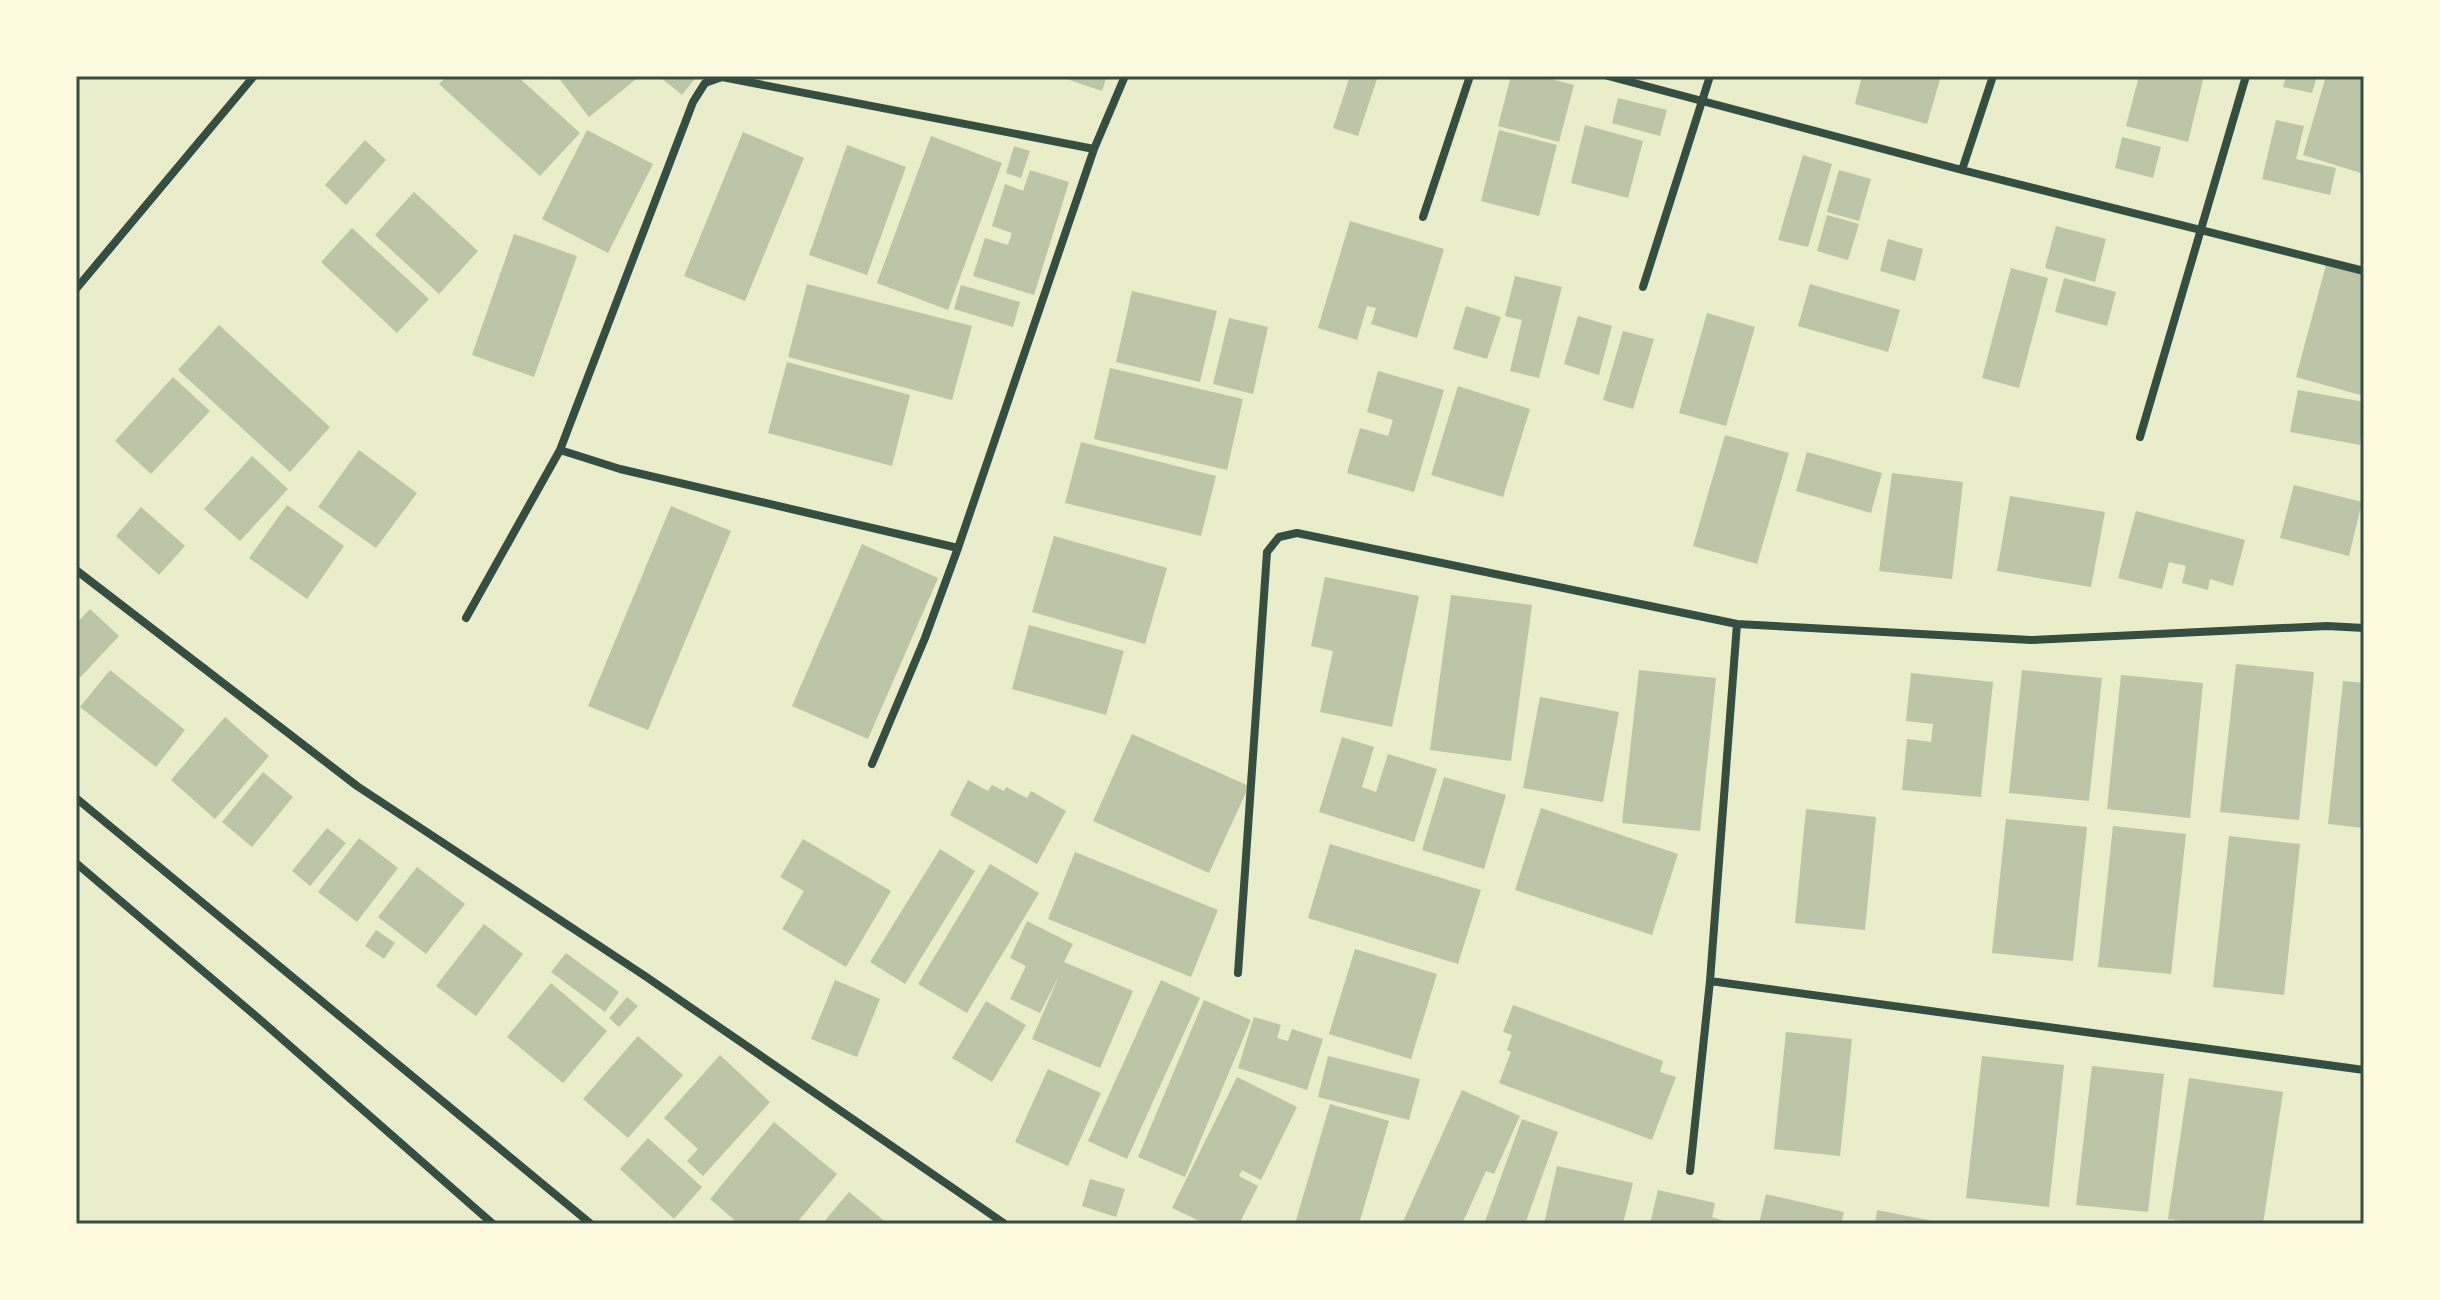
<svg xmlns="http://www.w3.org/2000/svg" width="2440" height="1300" font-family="'Crimson Pro',serif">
<rect width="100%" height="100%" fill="#e9edc9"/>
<path fill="#bcc5a7" d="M447,76h70l63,57 -40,43 -101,-92z
M557,76h83l-51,41z
M659,76h38l-15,19z
M1058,76h49l-5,15z
M1350,76h28l-20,60 -25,-8z
M1511,76h28l35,9 -15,57 -61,-16z
M1862,76h79l-14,48 -72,-20z
M2139,76h65l-16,66 -62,-16z
M2286,76h31l-5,17 -29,-6z
M2326,76l38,2v96l-61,-19z
M1618,98l49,12 -7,26 -48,-13z
M2276,120l28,6 -8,33 40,9 -6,27 -68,-16z
M1585,125l58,16 -15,57 -57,-15z
M587,130l66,34 -45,89 -66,-34z
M1499,130l58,15 -18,71 -58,-15z
M743,132l61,26 -59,143 -61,-25z
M931,136l71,27 -54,147 -71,-27z
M2122,137l39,10 -8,31 -38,-10z
M365,140l21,20 -40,45 -21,-20z
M847,145l59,22 -39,108 -58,-20z
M1014,146l16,5 -9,27 -15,-5z
M1803,155l29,9 -24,83 -30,-7z
M1030,170l39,12 -35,113 -61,-19 12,-38 23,7 4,-12 -20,-7 13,-42 18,7z
M1839,170l32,9 -12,42 -32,-9z
M414,192l64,59 -39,43 -64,-59z
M1827,215l32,9 -11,36 -31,-9z
M1350,221l94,28 -27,89 -46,-14 5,-16 -9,-2 -10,34 -39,-12z
M2056,226l50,13 -11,43 -50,-14z
M352,228l77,71 -32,34 -76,-71z
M514,234l63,22 -43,121 -62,-22z
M1888,239l35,10 -8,32 -35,-10z
M2326,265l38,10v121l-68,-19z
M2011,268l37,10 -29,110 -37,-10z
M1515,276l47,11 -23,91 -29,-7 12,-51 -17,-4z
M2064,278l52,14 -9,34 -52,-14z
M807,284l165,42 -20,74 -164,-43z
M1810,284l90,26 -12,42 -90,-26z
M961,285l59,17 -7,25 -59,-18z
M1132,291l85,20 -17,71 -84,-20z
M1466,306l35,11 -14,42 -34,-10z
M1707,313l48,14 -29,99 -47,-13z
M1578,316l34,10 -13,49 -35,-11z
M1229,318l39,9 -15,67 -40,-10z
M219,325l111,102 -40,45 -112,-102z
M1623,331l31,8 -21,70 -30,-9z
M787,362l123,33 -18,71 -124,-33z
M1110,368l133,31 -16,71 -133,-31z
M1378,371l66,19 -30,102 -67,-19 13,-45 28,8 5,-16 -26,-8z
M173,377l37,34 -59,63 -36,-33z
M1458,386l72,23 -27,88 -72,-22z
M2298,390l66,12 -4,43 -70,-13z
M1725,435l64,18 -32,111 -64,-18z
M1081,442l135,34 -15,60 -136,-33z
M359,450l58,43 -41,55 -58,-41z
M1807,452l75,21 -11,40 -75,-22z
M252,456l36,33 -48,52 -36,-32z
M1892,473l71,9 -11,97 -73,-8z
M2294,485l68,17 -13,54 -69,-18z
M2010,496l95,16 -14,75 -94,-16z
M287,505l57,41 -37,53 -58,-41z
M671,506l60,25 -83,199 -60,-24z
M141,507l44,39 -26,29 -43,-39z
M2136,511l109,29 -12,46 -23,-7 -2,11 -26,-7 4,-17 -17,-4 -7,27 -44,-11z
M1054,536l113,32 -22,76 -113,-32z
M862,544l76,34 -70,161 -76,-33z
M1325,577l94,19 -27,131 -72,-15 13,-61 -22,-5z
M1451,595l81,10 -21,156 -81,-11z
M90,609l29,27 -43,46v-58z
M1029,625l95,26 -18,64 -94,-26z
M2236,664l78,8 -15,148 -79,-8z
M110,670l75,60 -29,37 -76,-60z
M1639,670l77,8 -16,153 -78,-8z
M2022,670l80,8 -13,123 -80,-8z
M1911,673l82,9 -12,115 -79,-7 5,-51 24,3 2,-18 -27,-3z
M2121,675l82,8 -13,135 -83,-9z
M2343,681l21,2v145l-36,-4z
M1540,697l79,15 -16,90 -80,-14z
M225,717l44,39 -54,63 -44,-39z
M1132,734l117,52 -40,87 -116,-52z
M1342,737l32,10 -12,40 14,5 12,-38 49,15 -23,73 -95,-30z
M263,772l30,25 -41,50 -30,-25z
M1444,777l62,18 -22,74 -62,-19z
M968,780l20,11 4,-6 12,6 2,-4 21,11 4,-7 35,20 -29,53 -87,-49z
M1541,808l137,46 -26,81 -137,-45z
M1806,809l70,8 -11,113 -70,-7z
M2006,819l81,8 -14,134 -81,-8z
M2113,826l73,8 -15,140 -73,-7z
M327,828l19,15 -36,43 -18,-15z
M2229,836l71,8 -16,151 -71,-8z
M359,838l39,30 -41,54 -39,-30z
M803,839l88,52 -45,76 -64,-38 22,-38 -24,-14z
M1330,844l151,46 -23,74 -150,-46z
M940,849l35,22 -70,113 -35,-22z
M1075,852l143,58 -27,67 -143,-58z
M990,864l49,29 -72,120 -49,-29z
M417,867l48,37 -39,50 -48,-37z
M1027,921l46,23 -9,18 69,29 -33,77 -68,-29 27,-63 -19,37 -30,-14 16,-33 -16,-8z
M484,924l39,30 -47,62 -40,-30z
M376,930l19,13 -11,16 -19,-13z
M1355,949l82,25 -26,85 -82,-25z
M566,953l53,39 -14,20 -54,-40z
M835,980l45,19 -23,58 -46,-18z
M1161,980l39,18 -73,161 -39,-18z
M551,983l56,48 -44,52 -56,-46z
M627,997l11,9 -19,21 -10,-9z
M1204,1000l47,20 -66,157 -47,-20z
M986,1001l40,24 -34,57 -40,-24z
M1513,1005l150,56 -3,11 16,5 -24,63 -153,-57 12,-31 -4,-2 5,-15 -9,-3z
M1254,1017l27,8 -4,13 11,3 4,-12 31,10 -16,51 -69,-22z
M1786,1032l66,7 -12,117 -66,-7z
M638,1036l45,39 -55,63 -45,-39z
M720,1055l50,47 -67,74 -16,-15 11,-12 -34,-31z
M1328,1056l92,23 -11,41 -91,-23z
M1982,1056l82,9 -15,142 -83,-9z
M2092,1066l72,8 -16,138 -72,-7z
M1048,1069l53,24 -33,73 -53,-24z
M1237,1077l60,30 -36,73 -19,-10 -3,6 19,10 -19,38h-33l-34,-16z
M2189,1078l94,14 -20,132h-58l-37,-5z
M1462,1090l58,26 -26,58 -8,-3 -24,53h-60z
M1330,1104l59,17 -30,103h-64z
M1522,1119l36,13 -33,92h-41z
M774,1122l63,52 -41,50h-57l-29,-25z
M648,1138l54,49 -28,32 -54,-50z
M1557,1166l76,17 -10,41h-79z
M1090,1179l35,10 -9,28 -34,-11z
M1658,1190l57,13 -3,14 22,7h-84z
M849,1192l39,32h-66z
M1766,1194l78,18 -3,12h-82z
M1877,1210l66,13v1h-68z"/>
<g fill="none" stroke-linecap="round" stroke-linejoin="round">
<path stroke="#344e41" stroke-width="8" d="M1608,76l354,94 402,101
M1962,170l31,-94
M1423,217l47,-141
M1643,287l67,-211
M76,289l178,-213
M2140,437l106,-361
M560,450l60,19 338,79 136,-399 31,-73
M76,570l281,216 288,190 360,248
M466,618l94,-168 133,-348 12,-19 17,-6 372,72
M872,764l53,-126 33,-90
M76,798l515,426
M76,863l181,154 236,207
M1238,973l29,-421 12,-15 18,-4 440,91 294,16 296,-14 37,2
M1710,981l654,89
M1690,1171l20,-190 27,-357"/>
</g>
<rect width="2440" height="1300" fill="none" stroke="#fefae0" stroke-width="156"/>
<rect x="78" y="78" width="2284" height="1144" fill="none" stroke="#344e41" stroke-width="3"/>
</svg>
